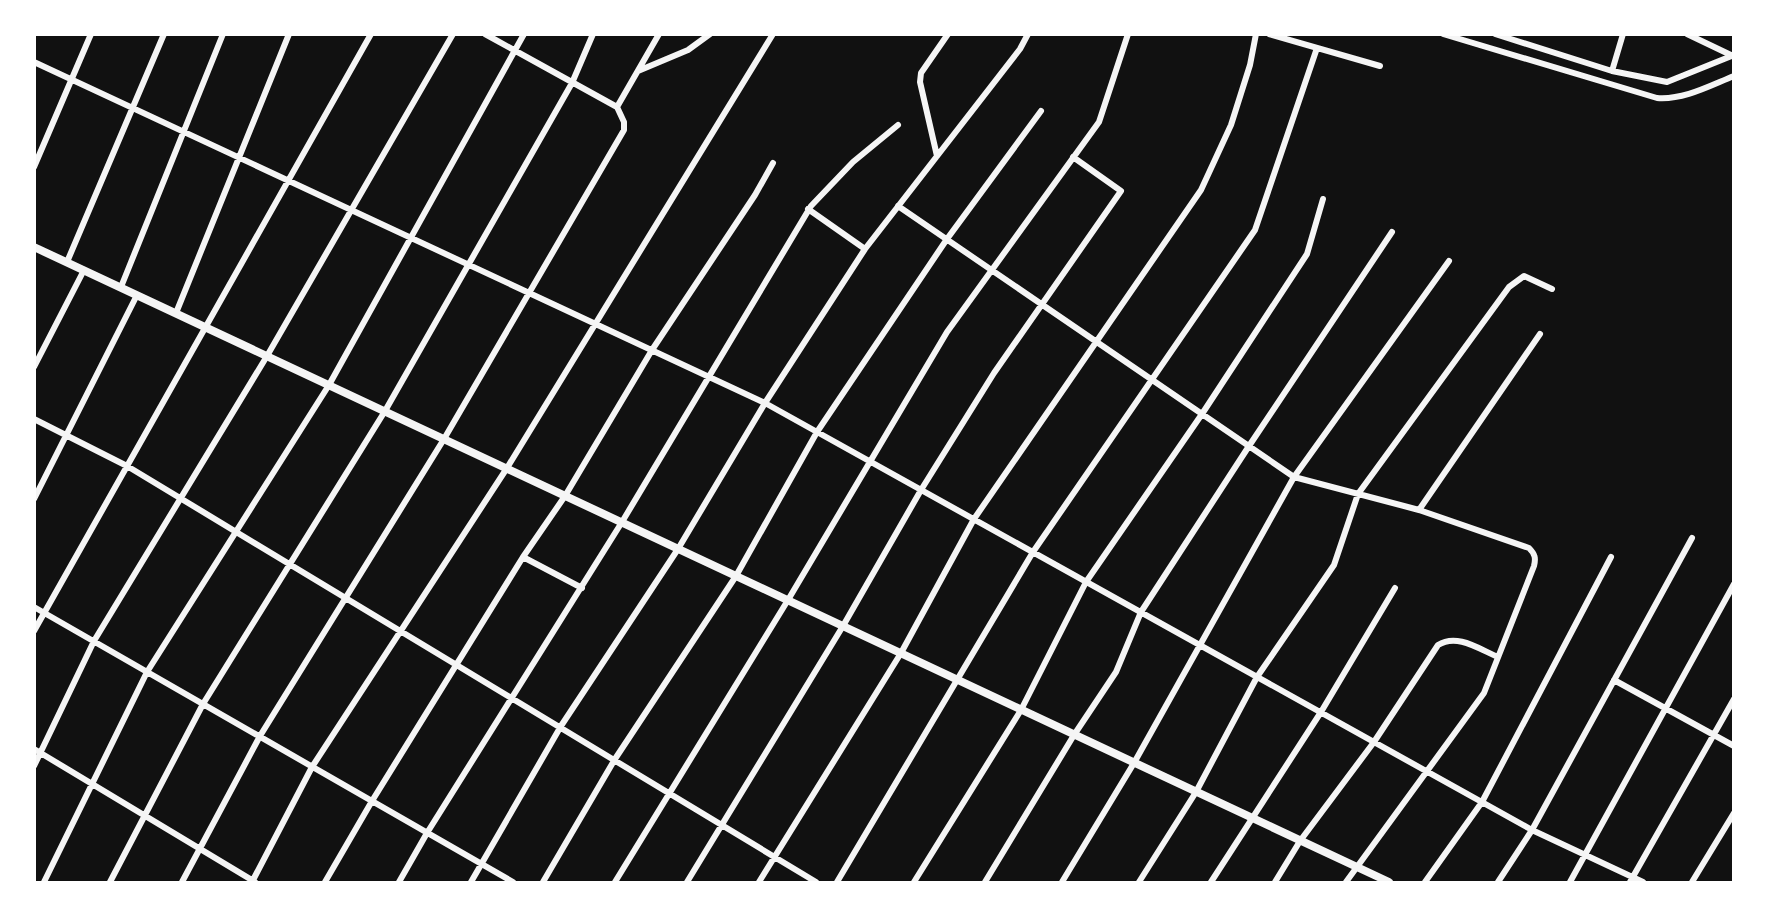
<svg xmlns="http://www.w3.org/2000/svg" width="1768" height="917" font-family="Barlow,sans-serif">
<rect width="100%" height="100%" fill="#111"/>
<g fill="none" stroke-linecap="round" stroke-linejoin="round">
<path stroke="#f5f5f5" stroke-width="6" d="M1269,34l111,32
M1443,34l214,64c27,2 52,-12 77,-22
M1495,34l117,37 55,11 67,-27
M1687,34l46,22
M34,62l731,341 767,427 111,52
M638,71l50,-21 22,-16
M1612,71l11,-37
M617,107l42,-73
M937,156l-17,-74 1,-9 27,-39
M34,167l57,-133
M898,206l396,271 125,33 110,38c6,6 7,10 5,18l-50,127 -138,189
M808,209l57,40
M67,262l97,-228
M121,287l102,-253
M176,313l113,-279
M34,367l50,-97
M34,419l93,47 689,416
M34,499l103,-204
M1419,510l121,-176
M523,557l59,31
M34,607l479,275
M34,631l337,-597
M1614,680l120,66
M34,749l221,133
M34,766l60,-125 173,-285 186,-322
M44,882l103,-210 182,-287 195,-351
M110,882l93,-178 182,-293 187,-328 21,-49
M182,882l78,-146 184,-297 180,-309v-8l-7,-15 -132,-73
M252,882l60,-115 195,-299 266,-434
M325,882l47,-81 151,-244 42,-61 87,-146 103,-155 18,-32
M399,882l28,-49 195,-311 189,-316 42,-44 45,-37
M471,882l90,-156 117,-177 87,-146 100,-154 155,-200 8,-15
M543,882l72,-123 121,-183 81,-144 130,-193 94,-128
M615,882l173,-282 159,-268 152,-210 29,-88
M687,882l156,-256 78,-136 73,-117 127,-182 -48,-34
M759,882l142,-229 73,-134 227,-329 30,-65 19,-60 6,-31
M837,882l196,-330 222,-322 62,-182
M914,882l107,-172 65,-128 116,-168 105,-160 16,-55
M985,882l89,-147 42,-63 25,-60 108,-166 143,-214
M1062,882l72,-119 160,-286 155,-216
M1139,882l57,-90 61,-115 77,-112 24,-71 151,-207 15,-11 28,13
M1211,882l110,-170 74,-124
M1275,882l25,-41 74,-99 64,-97c19,-12 41,4 60,12
M1425,882l57,-80 129,-245
M1498,882l34,-52 160,-292
M1570,882l164,-298
M1630,882l104,-183
M1692,882l42,-69"/>
<path stroke="#f5f5f5" stroke-width="8" d="M34,247l1355,635"/>
</g>
<rect width="1768" height="917" fill="none" stroke="#ffffff" stroke-width="72"/>
</svg>
